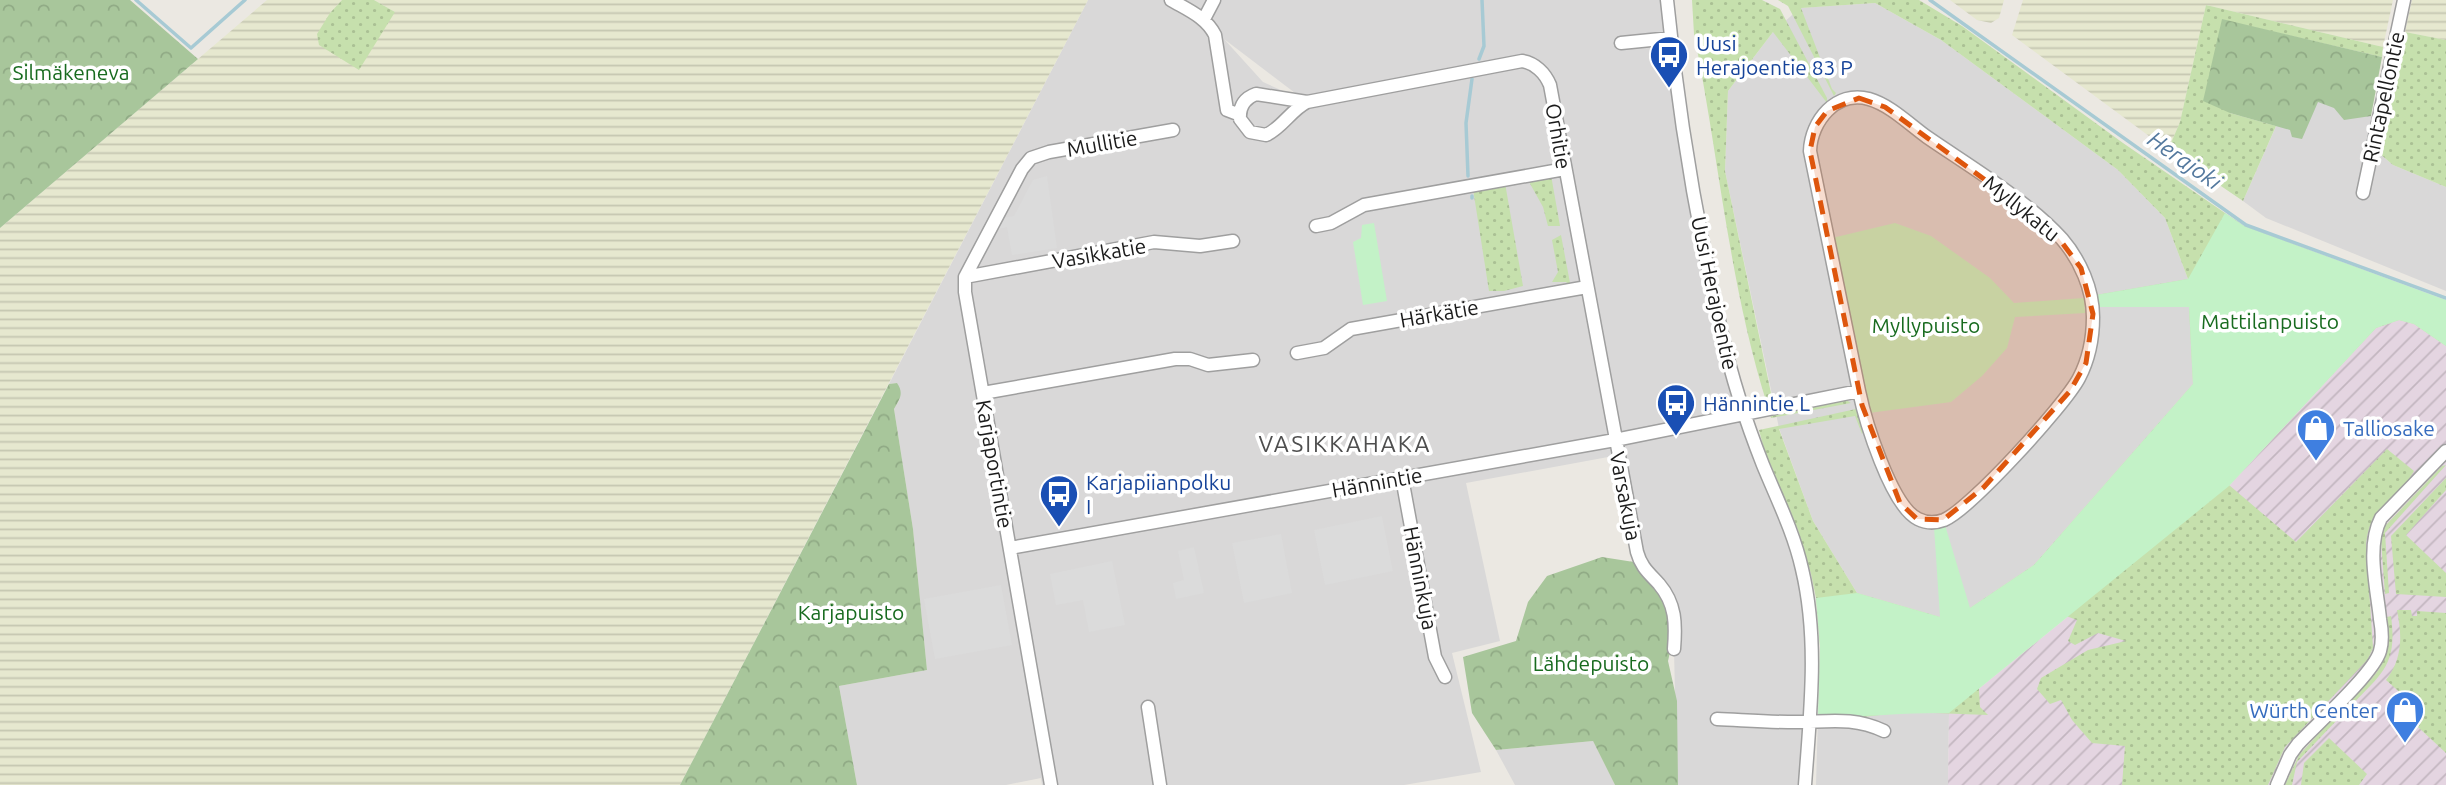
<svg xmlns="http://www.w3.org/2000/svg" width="2446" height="785" font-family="Ubuntu,sans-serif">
<defs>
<pattern id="industrial-furrows" width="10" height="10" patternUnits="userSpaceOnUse" patternTransform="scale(1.75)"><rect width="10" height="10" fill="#e4d5e1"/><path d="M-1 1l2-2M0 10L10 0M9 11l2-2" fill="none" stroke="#c3b6c0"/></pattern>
<pattern id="farmland-rules" width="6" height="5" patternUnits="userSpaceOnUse" patternTransform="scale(1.75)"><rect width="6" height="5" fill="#e6e8cf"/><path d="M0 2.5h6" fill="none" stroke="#c5c6b1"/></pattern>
<pattern id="grass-dots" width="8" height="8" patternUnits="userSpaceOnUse" patternTransform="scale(1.75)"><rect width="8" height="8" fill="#c6e0ad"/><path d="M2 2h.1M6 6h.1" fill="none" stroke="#aac094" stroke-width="1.8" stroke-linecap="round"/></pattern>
<pattern id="forest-crowns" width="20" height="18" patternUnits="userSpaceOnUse" patternTransform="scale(1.75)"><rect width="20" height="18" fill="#a8c69b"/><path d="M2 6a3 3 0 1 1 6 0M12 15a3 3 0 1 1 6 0" fill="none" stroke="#90aa85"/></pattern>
</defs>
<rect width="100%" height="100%" fill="#ebe8e2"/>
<path fill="#d9d8d8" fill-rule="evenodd" d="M1088,0h579l4,38 61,333 75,222 -2,192h-128l-3,-136 -34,-86 -21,-108 -153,28 34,158 -48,12 29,119 -77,13h-362l-1,-7 -35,7h-149l-18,-99 88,-16 -14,-141 -19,-120 6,-10 -3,-16 -8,1zM1224,39l79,60v1l-40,-18z
M1875,3l66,37 177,130 47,48 23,61 5,105 -159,181 -64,43 -30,9 -83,-24 -44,-72 -34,-93 -54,-257 3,-80 45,-59 27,-24z
M2293,88l78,28 8,37 14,12 53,22v104l-180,-73 -23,-17z
M1906,712l43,1 -1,72h-132l2,-69z
M1593,741l22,44h-100l-19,-35z"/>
<path fill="url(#industrial-furrows)" d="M2399,320l15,4 32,22v439h-498l1,-72 280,-227 147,-158z"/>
<path fill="url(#farmland-rules)" d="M267,0h75l-12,13 65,-1 -21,-12h714l-408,785h-680v-557z
M1950,0h54l-5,18 -8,5 -14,-3z
M2023,0h370l-10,47 -177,-42 -26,117 -12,28 -156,-115z
M2412,0h34v40l-41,-8z"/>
<path fill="url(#grass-dots)" d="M342,0h32l21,12 -36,58 -40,-25 -2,-11 13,-21z
M1692,0h70l18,9 47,89v5l-54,-71 -45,59 -3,80 48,232 -6,1c-38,-120 -48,-247 -73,-370z
M1778,0h141l43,26 161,117 121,83 162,60 40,60 -32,-22 -15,-4 -23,8 -147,157 67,57 91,-93 27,22c-16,30 -44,33 -48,73l7,104 -5,11 -83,88 -17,38h-146l3,-39 -33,-3 -20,-23 -11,-20 -11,4 -13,-15 4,-11 47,-28 38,-9 -28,-8 -23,12 -7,-4 9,-21 -19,-7 -80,60 2,34 8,8 -82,-3 -52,6 -34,-72 -4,-48 -5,-24 -13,-44 -34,-81 -5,-19 97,-21 8,21 -2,4 -7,-18 -76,13 34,92 44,72 83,24 30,-9 64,-43 159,-181 -4,-77h-91l-2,-12 92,-16 -23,-61 -47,-48 -177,-130 -66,-37 -74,5 31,81 4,4 -2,3 -46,-90z
M2206,5l177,42 -1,10 -159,-37 7,93 46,13 -33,75 -75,-51 12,-28z
M2405,32l41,8v147l-53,-22 -14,-12z
M1551,175l9,51h-12l-5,-19 -15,-27z
M1505,183l18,103 -19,5h-15l-16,-102z
M1561,235l9,48 -2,1 -2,-2h-14l6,-10 -6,-32z
M1846,400l5,3 -80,15 -1,-3z
M2446,465l-61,68 4,60 -4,1 -4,-54 2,-12 59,-62z
M2446,478v12l-40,45 40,38v24l-50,-3 -5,-58z
M2397,610h14l1,6h5v-5l29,2v140l-41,-38 4,-6 -9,-9 4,-4 -18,-16c17,-22 16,-45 11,-70z
M2391,616c7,51 -11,58 -42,92l-3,1 -2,-2c32,-34 49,-40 43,-90z
M2334,717l3,3 -40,42 -5,23h-7l14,-30z
M2329,738l38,36 -8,11h-58l3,-22z"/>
<path fill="url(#forest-crowns)" d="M0,0h130l68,59 -198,169z
M2222,19l160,38 -11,59 -27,4 -10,-12 -16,-6 -16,37 -10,-2 -2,-7 -60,-17 -27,-12z
M897,383c7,10 3,16 -3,26l19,120 14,141 -88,16 18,99h-177l209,-401z
M1602,557l38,6 20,22 16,41 -8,35 9,40 1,84h-63l-22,-44 -97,9 -24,-37 -9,-56 53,-16 12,-39 19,-26z"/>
<path fill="#c3f2c7" d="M2225,213l19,13 202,74v46l-32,-22 -15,-4 -23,8 -147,158 -280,227c-44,-1 -87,5 -131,3l2,-70 -4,-48 41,-5 83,24 -6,-90 11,-2 25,83 64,-43 159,-181 -4,-77h-91l-2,-12 92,-16z
M1374,223l13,78 -24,4 -10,-63 8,-4 1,-13z
M1895,223l36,13 59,42 24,25 70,-5 1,15 -70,4 -8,31 -25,28 -31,26 -82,11 -37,-175z"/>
<path fill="#dbdbdb" d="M1047,176l10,72 -45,7 -5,-28 -9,2 5,-11 11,-2 19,-36z
M1382,516l11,55 -68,14 -11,-55z
M1281,534l11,59 -48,10 -12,-60z
M1194,547l10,46 -28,6 -3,-16 11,-3 -6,-29z
M1112,561l13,64 -36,7 -6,-32 -27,5 -6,-31z
M1001,585l11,60 -77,14 -11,-60z"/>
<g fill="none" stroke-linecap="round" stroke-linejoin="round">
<path stroke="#a7cad4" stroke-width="3.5" d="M136,0l55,48 54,-48
M1930,0l316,225 200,73
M1479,59l5,-13 -2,-46
M1468,176l-2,-53 6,-44
M1472,196v2"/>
<g stroke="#9f9f9f" stroke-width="15">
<path id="minor" d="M1171,0c17,10 35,17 44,35l12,75 13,5
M1667,0c11,112 30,225 55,334 10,45 24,88 41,131 14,34 31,68 39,104 17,71 8,145 3,216
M1204,19l10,-19
M1621,43l50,-5
M1307,102c-16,8 -25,26 -41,33l-16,-3 -10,-13c-1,-13 5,-21 16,-25l51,8 215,-41c13,2 23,12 28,24l87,467c4,15 12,21 22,32 17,20 17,40 15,65
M2363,193l41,-193
M1316,226l15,-3 33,-18 201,-36
M965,277l189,-35 46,4 33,-5
M1297,353l27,-5 27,-19 236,-42
M983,393l192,-34h15l18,6 45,-5
M1402,478l33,179 10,20
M1010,548l605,-108 244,-49c6,29 32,115 59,128 8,4 18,4 26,1 26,-11 121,-115 135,-142 10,-19 14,-40 14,-61 0,-28 -13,-57 -31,-78 -34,-38 -93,-73 -135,-102 -18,-13 -37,-32 -58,-38 -33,-9 -58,22 -59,52l49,240
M1148,707l12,78
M1717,719c24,1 47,3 71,3 36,1 62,-7 96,9
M1051,785l-86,-493v-15l57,-108 9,-11 18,-6 124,-22
M2277,785l13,-30 8,-11c18,-19 76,-71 82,-93 3,-10 2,-21 0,-32 -3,-31 -14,-72 1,-101l65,-67"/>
</g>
<use href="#minor" stroke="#fff" stroke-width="12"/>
</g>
<path fill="#de560d" fill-opacity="0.2" stroke="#de560d" stroke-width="5" stroke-dasharray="14 9" stroke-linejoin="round" d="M1859,98l26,9 166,121 30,40 12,46 -7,49 -16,28 -86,96 -41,33 -26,-1 -17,-16 -38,-98 -52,-254 5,-24 12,-16z"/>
<defs>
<g id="bus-pin" transform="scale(2.0125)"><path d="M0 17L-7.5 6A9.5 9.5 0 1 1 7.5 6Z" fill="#1a4fb4" stroke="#fff"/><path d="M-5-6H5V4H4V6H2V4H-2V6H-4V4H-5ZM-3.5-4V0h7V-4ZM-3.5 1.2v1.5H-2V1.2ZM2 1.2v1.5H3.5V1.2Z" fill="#fff"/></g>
<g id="shop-pin" transform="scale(2.0125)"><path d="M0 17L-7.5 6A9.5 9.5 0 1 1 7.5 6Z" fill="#3f7fe0" stroke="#fff"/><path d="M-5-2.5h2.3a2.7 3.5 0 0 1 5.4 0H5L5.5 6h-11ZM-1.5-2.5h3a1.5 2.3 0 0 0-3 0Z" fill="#fff"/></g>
</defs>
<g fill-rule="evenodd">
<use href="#bus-pin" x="1669" y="55"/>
<use href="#bus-pin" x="1676" y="403"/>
<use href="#shop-pin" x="2316" y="428"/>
<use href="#bus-pin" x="1059" y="494"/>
<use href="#shop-pin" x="2405" y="710"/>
</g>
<g text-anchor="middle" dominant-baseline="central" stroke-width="7" stroke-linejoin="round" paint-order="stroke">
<g font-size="21" fill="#164399" stroke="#fff" text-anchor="start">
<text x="1696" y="43">Uusi<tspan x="1696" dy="24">Herajoentie 83 P</tspan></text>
<text x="1703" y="403">Hännintie L</text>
<text x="1086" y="482">Karjapiianpolku<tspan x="1086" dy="24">I</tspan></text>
</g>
<g font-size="21" fill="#186b1f" stroke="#fff">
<text x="71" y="72">Silmäkeneva</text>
<text x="2270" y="321">Mattilanpuisto</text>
<text x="1926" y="325">Myllypuisto</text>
<text x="851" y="612">Karjapuisto</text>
<text x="1591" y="663">Lähdepuisto</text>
</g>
<g font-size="21" fill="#1b1b1b" stroke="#fff">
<text transform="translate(2383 97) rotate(-78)">Rintapellontie</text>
<text transform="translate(1559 136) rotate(80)">Orhitie</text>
<text transform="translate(1102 143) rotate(-10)">Mullitie</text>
<text transform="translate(2022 208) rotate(39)">Myllykatu</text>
<text transform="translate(1099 253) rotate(-10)">Vasikkatie</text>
<text transform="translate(1715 293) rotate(78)">Uusi Herajoentie</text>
<text transform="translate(1439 313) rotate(-10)">Härkätie</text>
<text transform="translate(995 464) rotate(80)">Karjaportintie</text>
<text transform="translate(1377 482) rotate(-10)">Hännintie</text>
<text transform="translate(1626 496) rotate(79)">Varsakuja</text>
<text transform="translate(1421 578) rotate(79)">Hänninkuja</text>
</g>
<g font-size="21" fill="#366cbe" stroke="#fff" text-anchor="start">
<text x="2343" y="428">Talliosake</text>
<text x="2378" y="710" text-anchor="end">Würth Center</text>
</g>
<g font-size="23" font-style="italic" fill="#54799e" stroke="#fff">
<text transform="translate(2185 160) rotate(35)">Herajoki</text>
</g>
<g font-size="23" letter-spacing="2" fill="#4e4e4e" stroke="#fff">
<text x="1345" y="443">VASIKKAHAKA</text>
</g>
</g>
</svg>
